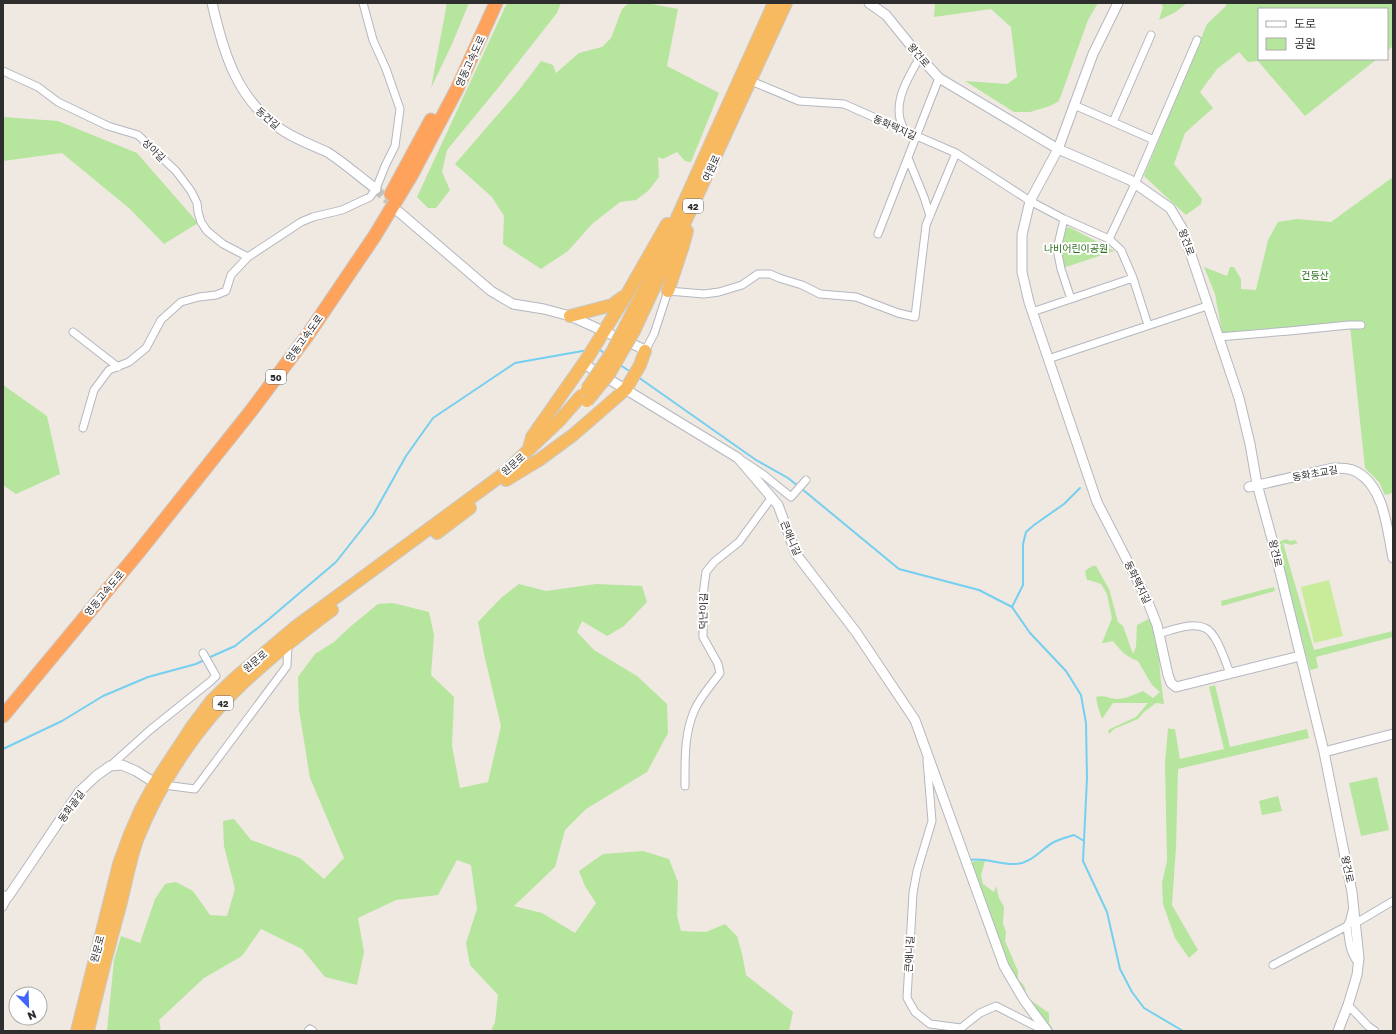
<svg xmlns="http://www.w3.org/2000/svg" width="1396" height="1034" font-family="'Golos Text','Noto Sans KR',sans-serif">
<rect width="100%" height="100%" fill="#efe9e1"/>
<path fill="#b6e59e" d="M447,3h22l-17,41 -21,44z
M507,3h54l-4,10 -59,75 -51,62 -5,22 8,18 -14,18h-8l-11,-11z
M629,3h17l32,6 -11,57 52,27 -28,69 -6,-1 -8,-9 -14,7 -5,-2 1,20 -11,14 -12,9 -16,2 -28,22 -24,27 -27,18 -38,-25 1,-28 -12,-19 -37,-33 65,-75 21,-28 12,4 3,8 23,-20 23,-6 9,-9 11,-29z
M935,3h163l-10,17 -29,81 -9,5 -20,6h-16l-49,-31 42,3 10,-7 -6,-50 -20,-18 -57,8z
M1161,3h26l-13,10 -15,7 4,-13z
M1226,3h167v43l-6,5v-42h-128v50h118l-72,57 -47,-55 -10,1 -9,-10 -22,17 -17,23 13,16 -28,25 -11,31 28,35 -1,5 -15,11 -42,-39 63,-152 19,-18z
M3,117l55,4 79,32 61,70 -34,21 -34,-35 -68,-56 -59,8z
M1393,177v316l-8,2 -6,-13 -14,-14 -15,-142 -126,9 -2,-3 -7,-38 -11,-27 23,9 3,-9h4l7,12v10l15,1 12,-50 10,-18 19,-3 34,3z
M1069,227l45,24 -51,17c-3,-15 -3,-24 1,-39z
M3,384l3,3 41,29 13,58 -44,20 -13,-9z
M1286,539l4,2 5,-1 3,3 -7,2 -8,-2 31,107 79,-19v6l-77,20 2,11 -8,2 -33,-125 2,-3z
M1092,566h4l13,23 9,33 5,4 10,28 3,-7 1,-22 15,-8 7,34 1,22 4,31 -8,-1 -12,9 -6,7 -24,10 -5,5 -1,-3 2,-2 26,-12 12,-14h-35l-11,16 -4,-12 -2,-10c10,-2 11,1 19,2 9,1 20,-5 28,-8l10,7 7,-6 -8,-7 -14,-24c-12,-4 -17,-10 -25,-20l-9,2h-2l10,-25 -5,-24 -6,-10 -12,-4h-2l-2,-9z
M519,584l27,7 50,-7 46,2 5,16 -23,24 -17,10 -25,-15 -5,11 17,18 43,26 30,28 1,29 -21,39 -61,37 -21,21 -10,37 -41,39 28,7 33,20 21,-30 -11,-17 -6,-15 24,-17 40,-3 26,8 9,23 -1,34 4,15 25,1 19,-8 12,12 5,18 4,21 47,37 -4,19h-298l4,-9 3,-27 -28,-30 -4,-22 11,-34 -6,-44 -14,-5 -19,35 -42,5 -38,18 6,34 -7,33 -32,-8 -23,-28 -41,-20 -19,27 -38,22 -45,42 2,11h-54l7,-71 7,-24 19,7 15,-44 10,-15 11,-2 17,9 17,24 17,1 8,-27 -11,-43 -1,-25 11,-2 17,21 49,18 24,21 20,-21 -34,-80 -11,-68 -1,-33 17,-23 19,-12 17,-16 27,-22 15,-1 36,9 5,23 -3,40 23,22 -2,49 8,42 28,-6 13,-56 -17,-72 -6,-32 24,-25z
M1274,587l1,4 -53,15 -1,-5z
M1215,685l15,62 77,-18 2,9 -131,31 -2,78 -4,58 26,45 -9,8 -14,-20 -12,-34 -1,-21 5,-22 -2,-97 3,-36 4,1h3l5,30 44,-10 -15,-62z
M1377,777l12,53 -28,6 -12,-53z
M1278,796l4,15 -20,4 -3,-14z
M974,861h11l-4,14 2,9 11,8 2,-6 3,12 5,9 -1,16 3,9 -1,9 13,30v9c7,5 8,8 8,17l23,16v10l5,8h-6l-24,-31 -7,-13 -27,-67 -19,-56z"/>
<path fill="#c9ec9a" d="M1329,580l14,56 -29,7 -13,-56z"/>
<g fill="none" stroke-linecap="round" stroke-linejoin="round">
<path stroke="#75cff0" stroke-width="2" d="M598,348l7,6
M620,365l11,7
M638,377l118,83 32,18 10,8
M802,489l97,80 80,21 33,17 18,26 36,38 15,24 5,28 1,55 -4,83 24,51 13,57 12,23 12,16 39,23
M1012,607l11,-22v-41l3,-12 8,-7 30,-21 16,-16
M208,658l27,-12 34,-27 67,-57 37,-47 33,-59 27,-38 82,-55 73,-13
M3,749l59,-28 41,-25 45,-19 48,-13 8,-4
M969,860c16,-3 31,5 47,4 16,-1 25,-15 38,-22 6,-3 13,-5 20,-7l10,6"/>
<path stroke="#c8c4bd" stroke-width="9" stroke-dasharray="9 4.5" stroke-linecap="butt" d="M376,189l21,20"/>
<g stroke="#b4b7c1" stroke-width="9">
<path id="minor" d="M3,71l35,16 20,15 50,24 30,9 38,36 15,20 6,12 1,9 3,10 6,9 16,13 25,13
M751,81l48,20 45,3 61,27 51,22 74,48 34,18 45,20 12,11 12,28 15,47
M1074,105l80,35
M1113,122l38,-87
M905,131c-2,-4 -4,-8 -5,-12 -5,-22 10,-44 20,-62
M908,158l16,39 6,19
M1064,219l-7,30 4,20 10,30
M878,234l61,-156
M1109,239l26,-55 62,-144
M1032,312l101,-34
M73,332l45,35
M1218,337l71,-6 60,-6h12
M645,351l9,-17 14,-43 36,3 15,-2 23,-7 16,-11h12l9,4 23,7 18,9 36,3 42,16 17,4 11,-92 30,-72
M1048,359l159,-53
M83,428l11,-38 15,-20 20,-8 17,-14 15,-28 20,-18 18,-5 17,-2 10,-4 5,-16 17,-18 53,-35 12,-5 29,-7 28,-13 6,-8 9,-23 10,-20 5,-37 -14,-40 -13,-29 -10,-37
M743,461l21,14 27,22 15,-17
M1159,634c12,-4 33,-12 46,-6 12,5 20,33 25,45
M927,760l5,61 -15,50 -4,22 -6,105 8,14 15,12 31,4 19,-15 16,-7 49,25
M110,766l40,-36 61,-49 5,-5 -13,-23
M164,785l31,4 92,-123 1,-22
M685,786c0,-27 -1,-53 10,-77 6,-13 17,-25 25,-36l-2,-9 -15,-27v-42l3,-23 8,-10 25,-20 33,-45
M3,907l5,-10
M1356,923l37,-22
M1347,926c2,15 2,25 11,37
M1273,965l74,-39 3,-6 2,-9
M1348,1005l20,21 7,5
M308,1031l2,-2 3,2"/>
</g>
<g stroke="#b4b7c1" stroke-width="11">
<path id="tertiary" d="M212,3c11,48 24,94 66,124 12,10 34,18 49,25 15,9 34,26 49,37
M869,3l17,12 34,42 19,21 119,71 72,31 40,28 12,20 57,170 11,46 7,40 15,55 52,213 28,140 7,66 -2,17 -9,30 -10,26
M1118,3l-25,51 -35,95 -28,52 -8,34v37l7,30 68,200 49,95 11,28 11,50 3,8 5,4 124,-31
M399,212l92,79 22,13 31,5 26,7 69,31 6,4
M584,364l154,94 40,47 18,49 60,78 59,88 89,246 20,34 23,31
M1249,487l84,-19c9,0 17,0 24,4 28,16 30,58 36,86
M1324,752l69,-18
M3,896l5,1 71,-105 17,-16 14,-10 12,-1 14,6 19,12"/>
</g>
<g stroke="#c9c9c9" stroke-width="14">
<path id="trunk" d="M668,291l15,-45 4,-15
M570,316l42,-11 11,-8
M626,325l22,-43 126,-279
M634,331l58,-124 94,-204
M529,448l3,-11 56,-80 39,-63 40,-70
M506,480l33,-20 34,-25 53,-46 14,-24 5,-14
M437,533l33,-25
M77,1031l42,-167 11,-30 11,-25 14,-26 36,-55 21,-28 24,-23 58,-49 208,-153 57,-54 22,-25
M88,1031c10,-43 21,-86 33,-129 5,-20 9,-42 16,-62 22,-56 61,-116 106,-157 28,-26 58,-50 89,-73"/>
</g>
<g stroke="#c9c9c9" stroke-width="15">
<path id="motorway" d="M391,194l40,-74
M3,716l135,-163 113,-142 56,-75 67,-99 37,-61 46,-87 39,-86"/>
</g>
<use href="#minor" stroke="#fff" stroke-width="7"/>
<use href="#tertiary" stroke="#fff" stroke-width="9"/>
<use href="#trunk" stroke="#f8ba60" stroke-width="12"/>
<use href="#motorway" stroke="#ffa35c" stroke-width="13"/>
<g stroke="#c9c9c9" stroke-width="14" stroke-linecap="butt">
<path id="trunk-bridge" d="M587,389l25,-37 14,-27
M587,401l22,-27 25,-43"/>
</g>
<use href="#trunk-bridge" stroke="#f8ba60" stroke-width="12"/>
</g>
<g text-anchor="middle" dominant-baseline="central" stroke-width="4" stroke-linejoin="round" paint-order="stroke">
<g fill="#fff" stroke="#6d6d6d" stroke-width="1">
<rect x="683" y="199" width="20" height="14" rx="3"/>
<rect x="266" y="370" width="20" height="14" rx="3"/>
<rect x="213" y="696" width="20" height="14" rx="3"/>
</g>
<g font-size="9" font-weight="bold" fill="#2e2e2e">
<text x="693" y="206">42</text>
<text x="276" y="377">50</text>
<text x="223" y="703">42</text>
</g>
<g font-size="10" fill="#2e2e2e" stroke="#fff">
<text transform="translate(919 55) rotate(50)">왕건로</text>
<text transform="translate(470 61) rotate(-65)">영동고속도로</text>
<text transform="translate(268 118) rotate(41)">동건길</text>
<text transform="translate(895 127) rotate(24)">동화택지길</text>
<text transform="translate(154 150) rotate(44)">성아길</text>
<text transform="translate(711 168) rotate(-65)">여원로</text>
<text transform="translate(1187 242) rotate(70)">왕건로</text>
<text transform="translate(304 338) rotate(-54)">영동고속도로</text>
<text transform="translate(513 464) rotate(-41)">원문로</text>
<text transform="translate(1315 473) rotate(-10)">동화초교길</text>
<text transform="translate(791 538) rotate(67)">큰애니길</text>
<text transform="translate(1276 553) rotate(77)">왕건로</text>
<text transform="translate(1138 582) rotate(64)">동화택지길</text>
<text transform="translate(104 593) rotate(-50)">영동고속도로</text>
<text transform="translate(703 611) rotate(-89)">덕난이길</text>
<text transform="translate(255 661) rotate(-40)">원문로</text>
<text transform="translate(71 806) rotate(-54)">동화골길</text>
<text transform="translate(1348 869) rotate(79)">왕건로</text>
<text transform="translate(97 949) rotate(-75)">원문로</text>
<text transform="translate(909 954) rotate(-87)">큰애니길</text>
</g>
<g font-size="10" fill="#2c6e1b" stroke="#fff">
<text x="1076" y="248">나비어린이공원</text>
<text x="1315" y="275">건등산</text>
</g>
</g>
<rect width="1396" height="1034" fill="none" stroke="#2e2e2e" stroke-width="8"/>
<rect x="1258" y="8" width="130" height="52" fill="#ffffff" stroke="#ababab"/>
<rect x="1266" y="21" width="20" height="6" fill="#ffffff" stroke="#ababab"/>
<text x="1294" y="28" font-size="12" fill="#2e2e2e">도로</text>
<rect x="1266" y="38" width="20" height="12" fill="#b6e59e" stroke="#ababab"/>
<text x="1294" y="48" font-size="12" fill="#2e2e2e">공원</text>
<g transform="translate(28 1006) rotate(157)"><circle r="19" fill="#ffffff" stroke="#ababab"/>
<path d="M0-3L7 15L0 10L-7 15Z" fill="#4264fb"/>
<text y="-6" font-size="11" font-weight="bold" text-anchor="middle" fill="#2e2e2e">N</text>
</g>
</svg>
